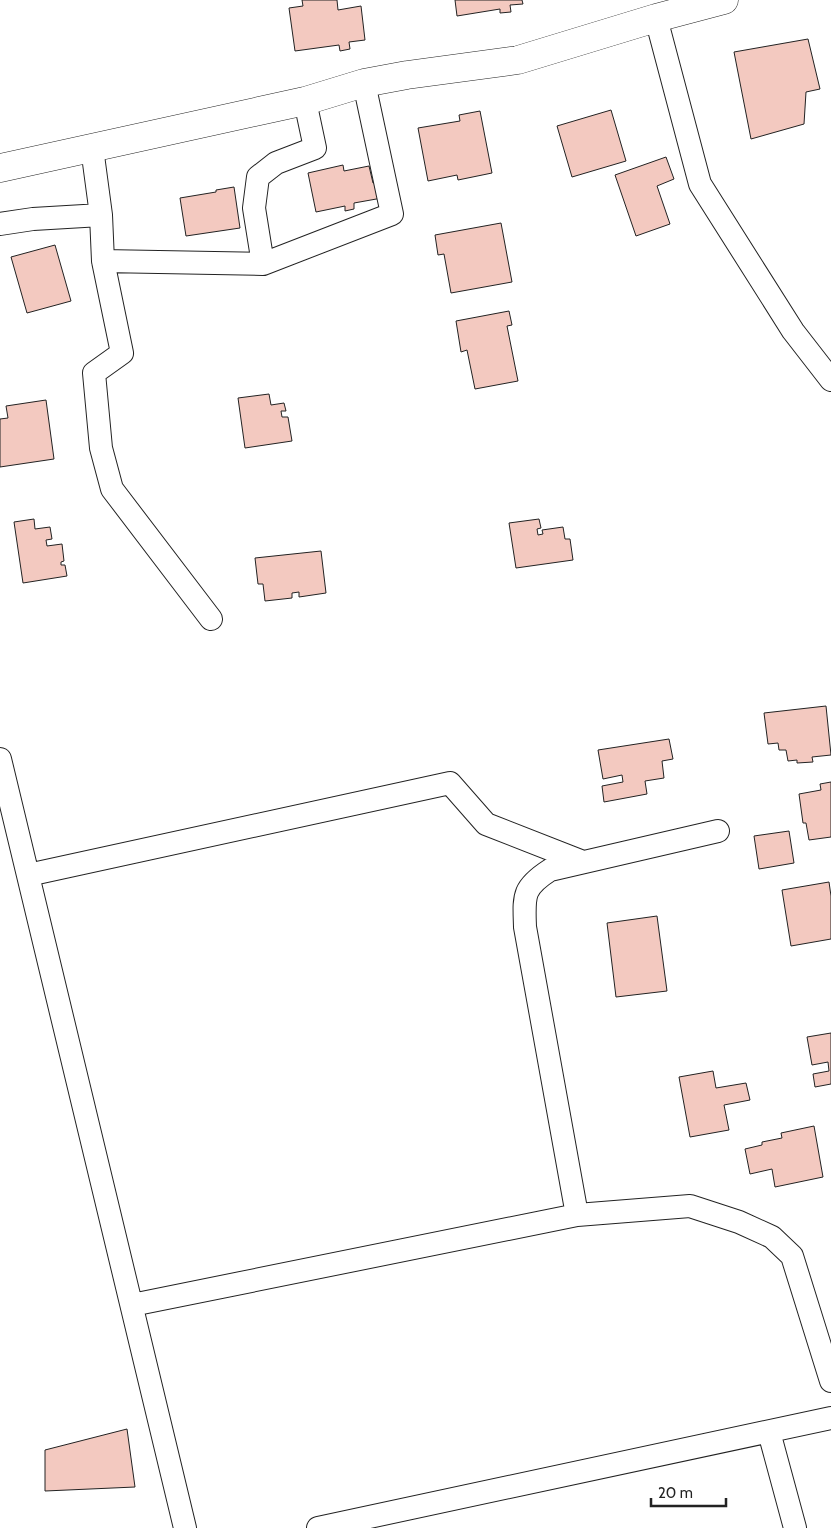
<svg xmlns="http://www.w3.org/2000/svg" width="831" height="1528" font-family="Cabin,sans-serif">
<rect width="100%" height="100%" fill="#fff"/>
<path fill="#f3c9c0" stroke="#222" d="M302,0h35l1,10 23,-4 4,34 -16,2 1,7 -10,2 -1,-6 -44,6 -6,-43 14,-2z
M455,0h67l1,4 -13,1 1,7 -11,1v-4l-43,7z
M808,39l12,50 -14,3 -2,32 -53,15 -17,-87z
M611,110l15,51 -54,16 -15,-51z
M480,111l12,62 -34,7 -1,-5 -29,6 -10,-53 42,-7 -1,-6z
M666,157l8,22 -17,7 13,38 -34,12 -21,-61z
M343,165l1,6 25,-5 4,17 6,-1 3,16 -28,5v6l-9,2v-5l-29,6 -8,-39z
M234,187l6,41 -54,8 -6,-38 36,-6v-2z
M501,223l11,59 -61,11 -7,-39 -6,1 -3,-20z
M55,245l16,56 -44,12 -16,-56z
M509,311l3,14 -5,1 11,55 -43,8 -8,-39 -6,2 -5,-31z
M269,394l2,11 13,-2 2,8h-5l1,6h6l4,24 -47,7 -7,-50z
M46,400l8,59 -54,8v-48l8,-1 -2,-12z
M34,519l1,10 15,-2 2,12 -6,1 1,6 15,-2 2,17 -3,1v3h4l2,11 -44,7 -9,-61z
M539,519l2,9 -4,1 1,6 5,-1 -1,-4 21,-3 2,12h5l3,21 -57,8 -7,-45z
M321,551l5,42 -27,4v-5l-7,1v5l-27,3 -2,-17h-5l-3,-26z
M826,706l5,49 -19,2 1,5 -16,1v-3l-9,1 -2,-11h-7l-1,-7 -10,1 -4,-31z
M669,739l4,20 -11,2 2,17 -19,3 2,13 -43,8 -2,-16 21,-4 -1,-7 -19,4 -5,-29z
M831,782v55l-22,3 -3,-17h-3l-4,-29 22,-4 -1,-6z
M789,831l5,32 -35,6 -5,-33z
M829,882l2,14v43l-40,7 -9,-56z
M657,916l10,75 -51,6 -9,-74z
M831,1033v51l-16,3 -2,-13 16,-3 -1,-9 -16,3 -5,-28z
M713,1071l3,17 30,-5 4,17 -26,5 5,25 -39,7 -11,-60z
M814,1126l9,51 -48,10 -3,-18 -22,5 -5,-25 17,-4v-3l20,-4 -1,-5z
M127,1429l8,58 -90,4v-41z"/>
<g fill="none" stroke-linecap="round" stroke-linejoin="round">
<g stroke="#222" stroke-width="24">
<path id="minor" d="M656,18l44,166 93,147 38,49
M305,101l10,47 -39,15 -18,14 -4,31 9,56 129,-50 -28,-131
M92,148l9,67 2,46 160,3
M0,224l33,-5 68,-4
M103,261l19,92 -28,20 7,75 11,41 99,130
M0,759l185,769
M28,875l422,-92 36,41 97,38
M577,1215l-52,-288c-1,-31 -3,-39 25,-57l168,-39
M132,1305l445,-90 113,-9 49,16 33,15 20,19 39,125
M769,1432l26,96
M318,1528l513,-110"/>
</g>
<g stroke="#222" stroke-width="29">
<path id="tertiary" d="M0,168l305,-67 59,-18 43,-8 111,-15 138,-42 68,-18"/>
</g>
<use href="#minor" stroke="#fff" stroke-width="22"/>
<use href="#tertiary" stroke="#fff" stroke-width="28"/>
</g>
<path d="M651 1498v8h75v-8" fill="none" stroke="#222222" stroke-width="2.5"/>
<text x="658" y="1498" font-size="15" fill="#222222" stroke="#ffffff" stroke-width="4" paint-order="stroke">20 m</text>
</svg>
